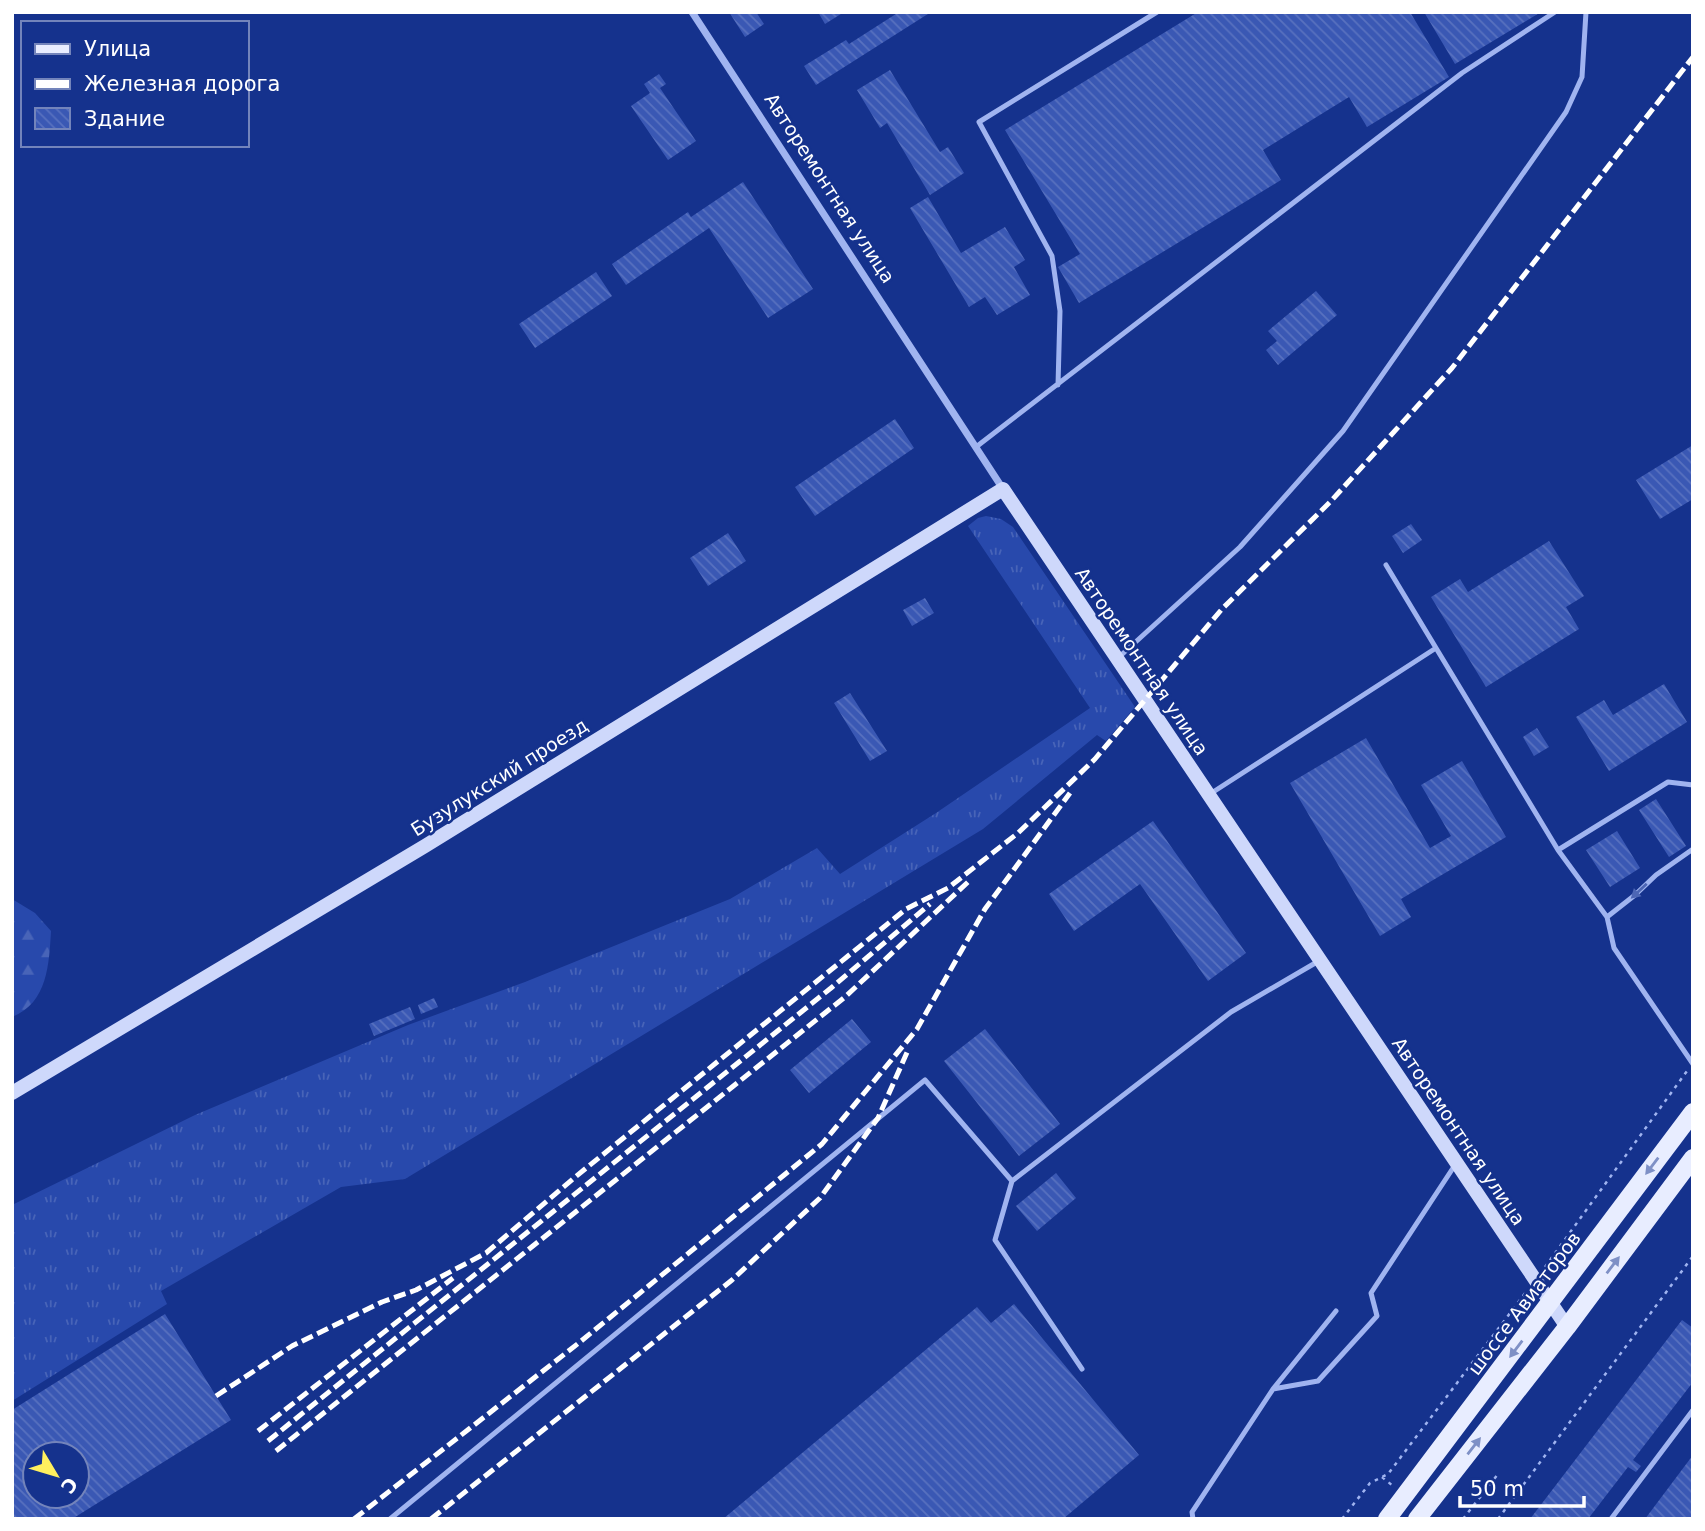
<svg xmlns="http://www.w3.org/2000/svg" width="1705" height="1531" font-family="'DejaVu Sans',sans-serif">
<defs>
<pattern id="grass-tufts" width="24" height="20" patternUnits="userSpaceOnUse" patternTransform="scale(1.75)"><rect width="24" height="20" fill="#2849ac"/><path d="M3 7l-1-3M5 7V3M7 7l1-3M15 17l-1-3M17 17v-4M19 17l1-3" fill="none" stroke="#4864b8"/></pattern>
<pattern id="forest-firs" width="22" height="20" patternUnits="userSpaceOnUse" patternTransform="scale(1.75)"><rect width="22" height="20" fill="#2849ac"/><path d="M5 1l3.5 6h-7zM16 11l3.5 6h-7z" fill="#4864b8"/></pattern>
<pattern id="building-back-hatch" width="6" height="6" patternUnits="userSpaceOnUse" patternTransform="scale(1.75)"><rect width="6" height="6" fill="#3a58b4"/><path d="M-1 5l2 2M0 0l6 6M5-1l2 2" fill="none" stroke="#5871bf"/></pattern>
</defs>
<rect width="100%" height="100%" fill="#15328d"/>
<path fill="url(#grass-tufts)" d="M986,516l15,3 12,8 122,180 -29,34 -9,-6 -114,94 -578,350 -64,8 -180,104 6,13 -155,97v-196l183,-90 213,-90 117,-43 205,-83 87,-51 23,26 96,-61 154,-105 -122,-182 10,-8z"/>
<path fill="url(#forest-firs)" d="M12,899l23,14 16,18c-2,32 -3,72 -39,86z"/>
<path fill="url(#building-back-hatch)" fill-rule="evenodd" d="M729,12h27l8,12 -19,13z
M818,12h26l-19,12z
M899,12h32l-115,73 -12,-19 42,-26 3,4z
M1198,12h212l39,65 -82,50 -18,-30 -86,53 18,30 -202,123 -21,-36 22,-13 -75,-124z
M1424,12h117l-86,52z
M890,70l50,82 8,-5 16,26 -34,22 -43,-72 -7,5 -23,-38z
M659,74l7,10 -6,4 36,53 -28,19 -37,-54 19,-13 -6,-9z
M743,182l70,107 -45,29 -59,-90 -83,57 -14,-21 76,-52 3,5z
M928,197l33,56 44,-26 20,33 -11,7 16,28 -33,20 -12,-18 -16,10 -59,-99z
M596,272l16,24 -77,52 -16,-24z
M1316,291l21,24 -59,50 -12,-15 11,-9 -9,-10z
M895,419l19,29 -99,68 -20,-29z
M1693,445v54l-33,20 -24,-39z
M1411,524l11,16 -19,13 -11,-17z
M728,533l18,28 -38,25 -18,-28z
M1549,541l35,55 -18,11 13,22 -93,58 -55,-90 29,-18 8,13z
M925,598l9,15 -22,13 -9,-16z
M1664,684l23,38 -78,49 -33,-54 28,-17 9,15z
M850,693l37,58 -17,10 -36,-58z
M1537,728l12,19 -15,9 -11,-19z
M1366,738l64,110 21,-12 -30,-51 41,-24 44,76 -105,62 10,18 -31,19 -90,-153z
M1656,799l30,47 -17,11 -30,-47z
M1153,821l93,132 -38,28 -68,-97 -66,47 -25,-37z
M1617,831l23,37 -30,19 -24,-37z
M434,998l4,9 -17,7 -3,-9z
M410,1007l5,12 -41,17 -5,-12z
M852,1019l19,23 -62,51 -19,-23z
M985,1029l75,95 -41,32 -75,-95z
M1056,1173l20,25 -39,33 -21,-25z
M1014,1304l125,151 -76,64h-340l254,-212 14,16z
M165,1314l66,106 -159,99h-60v-109zM35,1454h42v42h-42z
M1682,1320l11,8v54l-60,78 8,6 -5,6 -8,-5 -40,52h-58z
M1693,1455v64h-48z"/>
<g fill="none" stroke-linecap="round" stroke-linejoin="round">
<path stroke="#a0b4f0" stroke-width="2.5" stroke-dasharray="3.5 5" stroke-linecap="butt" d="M1545,1267l142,-196
M1382,1477l11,9
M1342,1519l28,-36 18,-9 138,-182
M1463,1519l35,-45
M1498,1519l195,-263"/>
<path stroke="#a0b4f0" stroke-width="5" d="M1058,385l2,-74 -8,-55 -73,-134 178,-110
M976,447l486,-374 93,-61
M1386,565l50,83
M1118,658l122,-111 103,-116 223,-319 16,-35 4,-65
M1210,794l226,-146 122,202 49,67
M1693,849l-37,26 -21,20 -28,22 7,31 79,116
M1558,850l110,-68 25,3
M1012,1181l-17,59 87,129
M1273,1389l63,-78
M390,1519l535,-439 87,101 219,-169 86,-50
M1193,1519l-1,-7 81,-123 45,-8 59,-65 -6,-23 84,-128
M1611,1519l82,-109"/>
<path stroke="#a0b4f0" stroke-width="7" d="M692,12l311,477"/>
<path stroke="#ced8fb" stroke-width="14" d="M12,1093l413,-247 578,-357 564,838"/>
<path stroke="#e8edff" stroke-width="18" d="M1387,1519l306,-407
M1417,1519l150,-192 126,-169"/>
<path stroke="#fff" stroke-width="5" stroke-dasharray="12 5" stroke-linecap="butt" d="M216,1396l76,-50 90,-44 34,-12 70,-37 88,-75 332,-269 42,-21 70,-55 77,-74 127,-150 109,-108 121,-133 241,-311
M258,1431l195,-153
M268,1441l563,-453 99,-84
M276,1451l569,-454 123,-115
M354,1519l226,-177 242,-198 95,-115 68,-120 85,-116
M431,1519l301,-239 88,-82 58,-80 31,-70"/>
</g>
<defs><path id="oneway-solid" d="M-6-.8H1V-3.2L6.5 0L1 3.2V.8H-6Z" transform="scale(1.75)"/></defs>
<use fill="#4d66b5" href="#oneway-solid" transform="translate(1639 891) rotate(137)"/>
<g fill="#7e90c6">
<use href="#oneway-solid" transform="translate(1652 1166) rotate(127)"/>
<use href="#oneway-solid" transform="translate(1613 1265) rotate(-53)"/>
<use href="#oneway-solid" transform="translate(1516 1349) rotate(127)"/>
<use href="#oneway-solid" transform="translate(1474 1446) rotate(-52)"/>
</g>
<g text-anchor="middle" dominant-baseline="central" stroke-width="5" stroke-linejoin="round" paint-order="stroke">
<g font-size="19" fill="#fff" stroke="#15328d">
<text transform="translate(830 188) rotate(57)">Авторемонтная улица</text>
<text transform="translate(1142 661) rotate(56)">Авторемонтная улица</text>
<text transform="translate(499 777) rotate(-32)">Бузулукский проезд</text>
<text transform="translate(1459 1131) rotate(56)">Авторемонтная улица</text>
<text transform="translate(1524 1303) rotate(-53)">шоссе Авиаторов</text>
</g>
</g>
<rect width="1705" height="1531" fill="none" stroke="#ffffff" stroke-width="28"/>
<rect x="21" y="21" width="228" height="126" fill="#15328d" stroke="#7384bb" stroke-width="2"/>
<rect x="35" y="44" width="35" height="10" fill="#e8edff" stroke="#7384bb" stroke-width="2"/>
<text x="84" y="56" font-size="21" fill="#ffffff">Улица</text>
<rect x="35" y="79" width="35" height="10" fill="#ffffff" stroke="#7384bb" stroke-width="2"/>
<text x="84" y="91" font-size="21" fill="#ffffff">Железная дорога</text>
<rect x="35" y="108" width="35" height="21" fill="url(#building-back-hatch)" stroke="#7384bb" stroke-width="2"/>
<text x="84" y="126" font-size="21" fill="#ffffff">Здание</text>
<g transform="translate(56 1475) rotate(128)"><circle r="33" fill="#15328d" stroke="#7384bb" stroke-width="2"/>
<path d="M0-5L12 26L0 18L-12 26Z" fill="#fff05e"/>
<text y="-10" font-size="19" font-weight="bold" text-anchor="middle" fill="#ffffff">С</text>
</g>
<path d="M1460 1496v10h124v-10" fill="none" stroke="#ffffff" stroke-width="3.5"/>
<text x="1470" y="1496" font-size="21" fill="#ffffff" stroke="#15328d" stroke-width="5" paint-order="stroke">50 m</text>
</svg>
